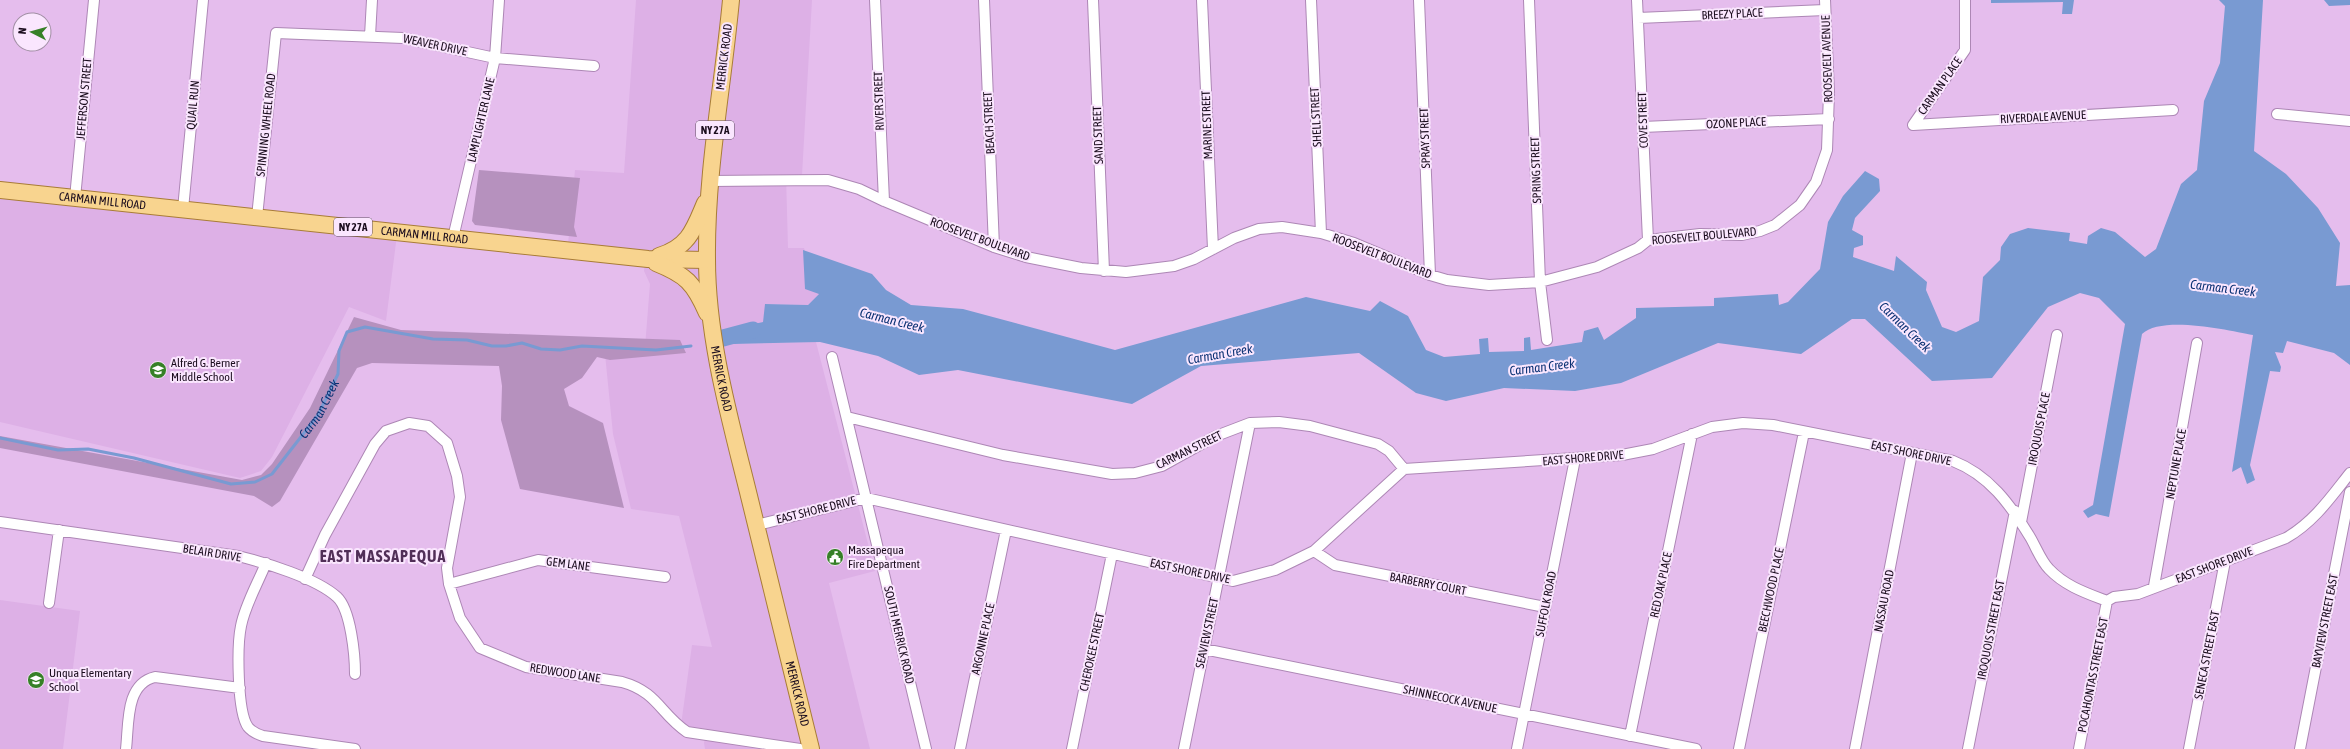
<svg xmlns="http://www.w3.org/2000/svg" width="2350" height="749" font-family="'Asap Condensed',sans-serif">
<rect width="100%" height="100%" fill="#e5bded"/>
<path fill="#ddb0e6" d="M636,0h176l-10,175h-16l2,73h16l15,46 -11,11 -42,-1 -3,18 -32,7 2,15 83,-2 59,229 -46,12 41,166h-165l-1,-6 3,-14 -26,-4 11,-80 20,2 -33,-131 -48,-7 -18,-75 -9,-90 41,3 5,-63 -6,-13 2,-20 -78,-7 7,-74 49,3z
M0,183l398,44 -12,94 -37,-14 -77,150 -11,14 -21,7 -240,-56z
M0,600l80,11 -17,138h-63z"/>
<path fill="#b691be" d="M479,170l101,8 -6,49 3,10 -102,-12 -3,-4z
M354,317l47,13 279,10 6,13 -76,7 -13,-3 -15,21 -18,11 5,17 34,17 21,85 -104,-19 -19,-69 1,-34 -3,-20 -127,-3 -15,5 -77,133 -8,6 -18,-11 -254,-48v-12l242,44 19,-5 11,-11 38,-56z"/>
<path fill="#799ad2" d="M1991,0h101h-18l-2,14h-10l1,-12 -72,1z
M2219,0h44l-9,151 32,23 32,34 22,35 -4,43 14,-1v80l-16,-12 -47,-12 -4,12 -8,-1 6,15 -1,5 -10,-1 -20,94 5,15 -8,4 -6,-17 -9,5 21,-137c-25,-5 -92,-20 -111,-1l-33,183 -13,-3 -8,4 -5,-7 10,-6 32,-181 -26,-26 -19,-5 -32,14 -56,71 -60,3 -67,-62h-13l-51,35 -83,-11 -97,40 -46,8 -71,-3 -58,13 -30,-8 -57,-40 -158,13 -69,38 -174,-34 -39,5 -41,-19 -58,-14 -87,2 -2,-15 32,-7 2,-18 43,1 11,-11 -14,-5 -2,-39 69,24 14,16 25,15 52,4 152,41 191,-53 64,14 10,-10 28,15 18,34 18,7 36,-3 -1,-15 9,-1 1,14 35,-1v-13l6,-1 1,13 51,-8 2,-11 14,-4 6,13 32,-22v-10l78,-2v-8l64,-4 1,11 9,-3 32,-33 8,-47 15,-26 22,-25 14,8 1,12 -25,27 -3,12 11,6v9l-9,3 -1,9 41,14 2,-15 31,26 -1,8 16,37 14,5 23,-11 4,-44 17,-17 1,-13 9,-13 18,-6 42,5 -1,8 18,3 1,-8 13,-8 14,4 30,25 11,-8 25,-65 16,-14 7,-69 16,-38 5,-57z
M2309,0h41v5l-21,1 -5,-6z"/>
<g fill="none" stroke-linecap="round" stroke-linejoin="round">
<path stroke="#799ad2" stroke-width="3" id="s1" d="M0,438l58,12 30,-1 46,9 97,26 24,-2 17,-8 46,-59 20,-41 1,-23 8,-19 18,-5 68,12 34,1 25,6h14l16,-3 19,6 19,1 22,-4 74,4 35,-4"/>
<path stroke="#799ad2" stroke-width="17" d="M723,338l30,-8"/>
<g stroke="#ad87b5" stroke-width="12">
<path id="minor" d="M875,0l9,201
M984,0l10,247
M1093,0l11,271
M1202,0l11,249
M1311,0l10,233
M1419,0l11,275
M1529,0l11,282 7,58
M1637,0l11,240
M1638,18l187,-8
M370,36l2,-36
M2277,114l73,7
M1913,125l260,-15
M1913,125l52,-75v-50
M1643,127l186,-8
M710,181l118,-1 31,9 25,12 110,46 32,10 55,11 45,4 48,-6 20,-7 40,-21 25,-9 23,-2 39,6 33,10 76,32 17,5 42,5 51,-3 57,-15 41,-19 10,-8 52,-6 42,1 18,-4 15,-6 25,-20 16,-23 11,-32 2,-57 -4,-93
M75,198l19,-198
M183,209l20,-209
M257,217l19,-184 127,5 92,20 99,8
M453,238l42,-180 4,-58
M832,357l94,392
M847,417l156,38 109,19 23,-1 27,-7 54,-30 34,-13 29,-1 31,4 68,18 11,7 15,18
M0,522l238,34c28,7 78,22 99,41 14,13 18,59 18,77
M2021,522l36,-187
M757,525l109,-27 367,83 42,-11 39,-19 90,-82 218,-14 31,-6 59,-22 31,-4 30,2 180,36c36,14 57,43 77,76 6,10 11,24 19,32 16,17 37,24 58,32
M1314,551l21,14 210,42
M266,563c-8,20 -21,42 -25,63 -4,19 -4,86 7,101 4,5 9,7 15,9l92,13
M305,579l20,-44 50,-91 11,-13 23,-8 19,3 19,17 10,33 3,21 -13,71 2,16 11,34 20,30 46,19 96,15c36,10 38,32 65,50l113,17
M449,584l89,-24 127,17
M2154,586l43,-243
M2107,601l7,-4 24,-3 148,-56c28,-16 45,-41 64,-65
M49,603l10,-73
M1204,649l492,100
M1630,736l62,-302
M126,749c3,-25 -1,-65 29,-72l85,11
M960,749l46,-219
M1072,749l40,-195
M1184,749l66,-326
M1517,749l58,-290
M1739,749l65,-317
M1855,749l57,-296
M1968,749l47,-238
M2079,749l28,-148
M2189,749l36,-188
M2300,749l50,-257"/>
</g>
<g stroke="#a87c37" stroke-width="18">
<g id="primary">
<path id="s2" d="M731,0c-8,86 -25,172 -24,259 0,80 23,160 42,237 21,84 41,169 62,253"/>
<path id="s3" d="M0,190l648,69 59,1"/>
<path d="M659,256c30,-9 35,-27 46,-53"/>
<path d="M656,263c30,12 38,20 51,50"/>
</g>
</g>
<use href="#minor" stroke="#fff" stroke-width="10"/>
<use href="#primary" stroke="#f8d48f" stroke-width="16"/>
</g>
<defs>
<g id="school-disc" transform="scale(0.9)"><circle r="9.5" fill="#368027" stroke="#fae6fe"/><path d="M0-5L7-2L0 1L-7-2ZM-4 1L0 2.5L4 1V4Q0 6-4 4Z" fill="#fff"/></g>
<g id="civic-disc" transform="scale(0.9)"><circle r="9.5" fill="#368027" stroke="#fae6fe"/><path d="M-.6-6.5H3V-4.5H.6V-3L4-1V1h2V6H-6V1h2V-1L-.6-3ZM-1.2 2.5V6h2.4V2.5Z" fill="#fff"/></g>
</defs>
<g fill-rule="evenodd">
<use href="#school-disc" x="158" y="370"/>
<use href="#civic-disc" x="835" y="557"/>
<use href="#school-disc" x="36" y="680"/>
</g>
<g text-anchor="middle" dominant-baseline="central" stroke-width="4" stroke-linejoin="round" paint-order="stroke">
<g fill="#fae6fe" stroke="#5e4e61" stroke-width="1">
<rect x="696" y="121" width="38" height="18" rx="3"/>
<rect x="334" y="218" width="38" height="18" rx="3"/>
</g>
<g font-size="11" font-weight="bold" fill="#1b0d1e">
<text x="715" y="130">NY 27A</text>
<text x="353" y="227">NY 27A</text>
</g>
<g font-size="12" fill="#1b0d1e" stroke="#fae6fe">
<text transform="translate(1732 14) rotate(-3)">BREEZY PLACE</text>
<text transform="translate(435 45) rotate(12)">WEAVER DRIVE</text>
<text transform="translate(724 57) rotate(-83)">MERRICK ROAD</text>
<text transform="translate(1827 59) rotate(-92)">ROOSEVELT AVENUE</text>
<text transform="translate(1940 86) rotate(-55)">CARMAN PLACE</text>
<text transform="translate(84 99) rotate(-85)">JEFFERSON STREET</text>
<text transform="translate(879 101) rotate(-92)">RIVER STREET</text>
<text transform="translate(193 105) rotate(-85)">QUAIL RUN</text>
<text transform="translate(1316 117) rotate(-93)">SHELL STREET</text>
<text transform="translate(2043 117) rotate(-3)">RIVERDALE AVENUE</text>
<text transform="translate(481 120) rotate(-77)">LAMPLIGHTER LANE</text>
<text transform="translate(1643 120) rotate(-92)">COVE STREET</text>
<text transform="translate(989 123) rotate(-93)">BEACH STREET</text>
<text transform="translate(1736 123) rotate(-3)">OZONE PLACE</text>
<text transform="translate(266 125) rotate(-84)">SPINNING WHEEL ROAD</text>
<text transform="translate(1207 125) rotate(-92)">MARINE STREET</text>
<text transform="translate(1098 135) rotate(-92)">SAND STREET</text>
<text transform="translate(1425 138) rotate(-92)">SPRAY STREET</text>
<text transform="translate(1536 170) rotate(-92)">SPRING STREET</text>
<text stroke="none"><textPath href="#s3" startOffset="103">CARMAN MILL ROAD</textPath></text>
<text stroke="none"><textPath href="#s3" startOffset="427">CARMAN MILL ROAD</textPath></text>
<text transform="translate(1704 236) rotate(-5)">ROOSEVELT BOULEVARD</text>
<text transform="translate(980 239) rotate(20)">ROOSEVELT BOULEVARD</text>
<text transform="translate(1382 256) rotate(21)">ROOSEVELT BOULEVARD</text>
<text stroke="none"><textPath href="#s2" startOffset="381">MERRICK ROAD</textPath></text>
<text transform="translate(2039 429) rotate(-79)">IROQUOIS PLACE</text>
<text transform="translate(1189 450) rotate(-26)">CARMAN STREET</text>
<text transform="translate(1911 453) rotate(12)">EAST SHORE DRIVE</text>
<text transform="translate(1583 458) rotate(-5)">EAST SHORE DRIVE</text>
<text transform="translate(2176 464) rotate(-80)">NEPTUNE PLACE</text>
<text transform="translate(816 510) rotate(-14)">EAST SHORE DRIVE</text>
<text transform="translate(212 553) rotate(9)">BELAIR DRIVE</text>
<text transform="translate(568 564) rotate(7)">GEM LANE</text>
<text transform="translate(2214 565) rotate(-21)">EAST SHORE DRIVE</text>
<text transform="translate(1190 571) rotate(12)">EAST SHORE DRIVE</text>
<text transform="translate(1428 584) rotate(11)">BARBERRY COURT</text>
<text transform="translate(1661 585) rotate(-78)">RED OAK PLACE</text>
<text transform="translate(1771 590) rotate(-78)">BEECHWOOD PLACE</text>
<text transform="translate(1884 601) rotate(-79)">NASSAU ROAD</text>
<text transform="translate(1546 604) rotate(-79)">SUFFOLK ROAD</text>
<text transform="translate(2325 621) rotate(-79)">BAYVIEW STREET EAST</text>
<text transform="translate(1991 630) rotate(-79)">IROQUOIS STREET EAST</text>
<text transform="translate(1207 633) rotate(-78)">SEAVIEW STREET</text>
<text transform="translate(899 635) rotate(77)">SOUTH MERRICK ROAD</text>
<text transform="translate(983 639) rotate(-78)">ARGONNE PLACE</text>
<text transform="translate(1092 652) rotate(-78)">CHEROKEE STREET</text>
<text transform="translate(2207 655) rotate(-79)">SENECA STREET EAST</text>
<text transform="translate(565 673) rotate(9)">REDWOOD LANE</text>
<text transform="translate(2093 675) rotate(-79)">POCAHONTAS STREET EAST</text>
<text stroke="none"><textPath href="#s2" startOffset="705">MERRICK ROAD</textPath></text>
<text transform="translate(1450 699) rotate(12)">SHINNECOCK AVENUE</text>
</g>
<g font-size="12" fill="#1b0d1e" stroke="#fae6fe" text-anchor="start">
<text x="171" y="363">Alfred G. Berner<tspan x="171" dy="14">Middle School</tspan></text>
<text x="848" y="550">Massapequa<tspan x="848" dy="14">Fire Department</tspan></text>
<text x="49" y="673">Unqua Elementary<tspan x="49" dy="14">School</tspan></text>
</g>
<g font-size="13" font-style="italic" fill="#0a3173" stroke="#fae6fe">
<text transform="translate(2223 288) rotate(7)">Carman Creek</text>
<text transform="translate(892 320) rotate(14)">Carman Creek</text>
<text transform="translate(1905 327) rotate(44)">Carman Creek</text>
<text transform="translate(1220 354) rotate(-10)">Carman Creek</text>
<text transform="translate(1542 367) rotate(-7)">Carman Creek</text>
<text stroke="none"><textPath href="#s1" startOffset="360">Carman Creek</textPath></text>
</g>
<g font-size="16" font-weight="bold" letter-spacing="1" fill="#512f58" stroke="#fae6fe">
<text x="383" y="556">EAST MASSAPEQUA</text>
</g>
</g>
<g transform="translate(32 32) rotate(276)"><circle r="19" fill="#fae6fe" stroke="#a18fa4"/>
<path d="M0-3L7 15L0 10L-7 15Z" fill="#368027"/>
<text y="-6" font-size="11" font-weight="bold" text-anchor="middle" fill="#1b0d1e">N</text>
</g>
</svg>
